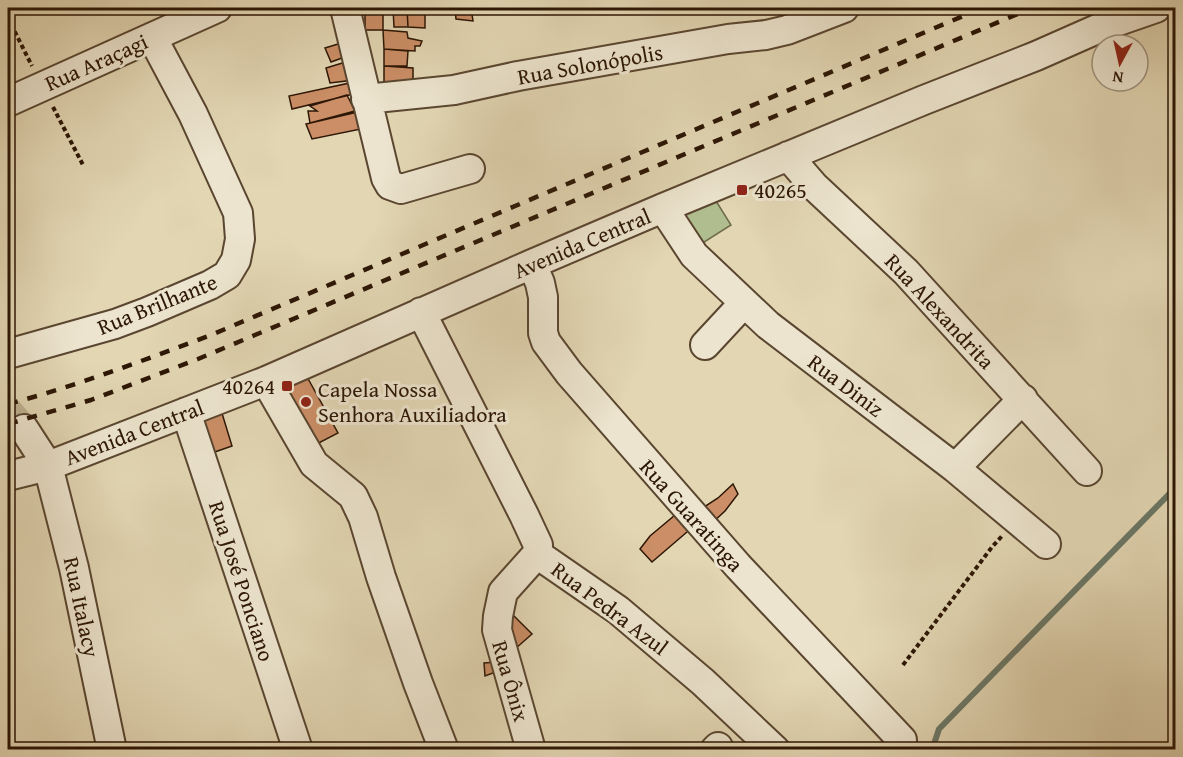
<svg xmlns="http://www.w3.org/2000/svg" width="1183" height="757" font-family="'Gentium Book Plus',serif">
<rect width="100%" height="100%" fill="#e2d6b3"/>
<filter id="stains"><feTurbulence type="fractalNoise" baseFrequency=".00333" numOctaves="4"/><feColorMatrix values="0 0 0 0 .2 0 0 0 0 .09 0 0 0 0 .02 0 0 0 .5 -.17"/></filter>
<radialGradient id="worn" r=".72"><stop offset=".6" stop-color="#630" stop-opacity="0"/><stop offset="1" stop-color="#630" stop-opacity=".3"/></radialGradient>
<path fill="#b0be8f" stroke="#6e6a4a" stroke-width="1.5" d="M716,201l15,24 -33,21 -20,-29z"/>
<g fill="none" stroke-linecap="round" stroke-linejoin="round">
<path stroke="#6b7867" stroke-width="6" d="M932,750l7,-21 237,-242"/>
</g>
<path fill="#cb8e66" stroke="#2c1605" stroke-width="1.5" d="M365,8h18v22h-18z
M393,8h14l1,19h-14z
M407,8h18v20l-17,-1z
M455,8h16l2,13 -17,-2z
M383,30l24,2 1,6 14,3 -2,5h-5v5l-31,-2z
M348,41l5,13 -22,8 -6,-14z
M384,49l24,2 -1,15h-23z
M349,61l5,19 -24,3 -4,-15z
M384,66l29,2v17l-29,-1z
M359,81l3,11 -70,17 -3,-13z
M347,95l8,16 -45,12 -2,-12h9l-7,-5z
M362,111l4,17 -54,11 -6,-15z
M306,375l32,58 -25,13 -33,-61z
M221,410l11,36 -23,8 -14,-39z
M733,484l5,10 -13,17 -14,13 -13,-13 20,-13z
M681,510l13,16 -42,36 -12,-13 10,-13z
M513,615l19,19 -17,15 -9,-26z
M497,662l4,8 -16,6 -1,-13z"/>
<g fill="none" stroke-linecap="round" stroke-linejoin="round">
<path stroke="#beb090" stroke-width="28" stroke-dasharray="28 14" stroke-linecap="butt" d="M8,410l16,19"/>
<g stroke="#5a4630" stroke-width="32">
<path id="minor" d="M345,8l41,170 4,7 11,4 69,-20
M366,99l88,-9 64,-14 210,-37 38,-4 21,-5 57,-22
M8,102l209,-94
M788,156l26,30 92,86 181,199
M663,208l31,47 74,70 187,143 91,76
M532,264l8,19 3,14v36l3,9 23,31 169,193 164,174
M421,312l103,203 14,30 -1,9
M705,345l39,-42
M8,354l107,-30 32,-12 63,-27 17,-10 9,-15 4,-21 -2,-26 -45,-99 -41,-77
M266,381l48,83 39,32 10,21 18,60 37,106 26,67
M186,412l112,338
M24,429l24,37 26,102 38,182
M955,468l68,-69
M8,476l40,-10 218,-85 266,-117 131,-56 261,-108 112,-44 68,-30 52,-18
M537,554l81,56 85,72 72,68
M531,750l-34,-120 1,-14 5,-24 34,-38
M715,750l3,-3"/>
</g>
<path stroke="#2c1605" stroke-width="4" stroke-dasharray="4.5 3" stroke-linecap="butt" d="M8,18l24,48
M53,107l30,58
M903,665l89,-118 10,-11"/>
<use href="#minor" stroke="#ece4ce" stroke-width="28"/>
<path stroke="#2c1605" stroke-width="4.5" stroke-dasharray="10 10" stroke-linecap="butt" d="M8,404c69,-18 136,-44 203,-69l771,-327
M8,424l83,-24 107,-41 834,-351"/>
</g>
<g fill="#8f2418" stroke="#ece4ce" stroke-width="2">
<rect x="736" y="184" width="12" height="12" rx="3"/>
<rect x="281" y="380" width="12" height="12" rx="3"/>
<circle cx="306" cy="402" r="6"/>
</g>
<g text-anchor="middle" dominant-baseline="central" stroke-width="6" stroke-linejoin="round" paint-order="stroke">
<g font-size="22" fill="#2c1605" stroke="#ece4ce">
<text transform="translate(96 62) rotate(-24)">Rua Araçagi</text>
<text transform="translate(590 64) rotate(-10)">Rua Solonópolis</text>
<text transform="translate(582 243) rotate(-23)">Avenida Central</text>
<text transform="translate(157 304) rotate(-22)">Rua Brilhante</text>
<text transform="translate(940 311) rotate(47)">Rua Alexandrita</text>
<text transform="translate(846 385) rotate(37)">Rua Diniz</text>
<text transform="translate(134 432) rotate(-21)">Avenida Central</text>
<text transform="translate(692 515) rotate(48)">Rua Guaratinga</text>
<text transform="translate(242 581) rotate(72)">Rua José Ponciano</text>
<text transform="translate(82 607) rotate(78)">Rua Italacy</text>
<text transform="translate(610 608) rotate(37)">Rua Pedra Azul</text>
<text transform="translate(511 681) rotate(74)">Rua Ônix</text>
</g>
<g font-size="22" fill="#2c1605" stroke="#ece4ce" text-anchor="start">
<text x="754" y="190">40265</text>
<text x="275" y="386" text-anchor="end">40264</text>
<text x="318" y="389">Capela Nossa<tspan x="318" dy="25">Senhora Auxiliadora</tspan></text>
</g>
</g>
<rect width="1183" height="757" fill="none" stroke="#e2d6b3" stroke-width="30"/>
<rect x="9" y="9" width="1165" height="739" fill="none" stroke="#2c1605" stroke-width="3"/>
<rect x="15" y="15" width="1153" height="727" fill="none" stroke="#2c1605" stroke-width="1.5"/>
<g transform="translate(1120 63) rotate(188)"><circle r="28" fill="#ece4ce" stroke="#9f927e" stroke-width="1.5"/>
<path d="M0-4.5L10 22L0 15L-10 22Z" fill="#8f2418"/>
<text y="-9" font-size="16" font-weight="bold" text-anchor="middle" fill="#2c1605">N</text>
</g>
<rect width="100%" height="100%" filter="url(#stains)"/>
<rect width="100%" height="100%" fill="url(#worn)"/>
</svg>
